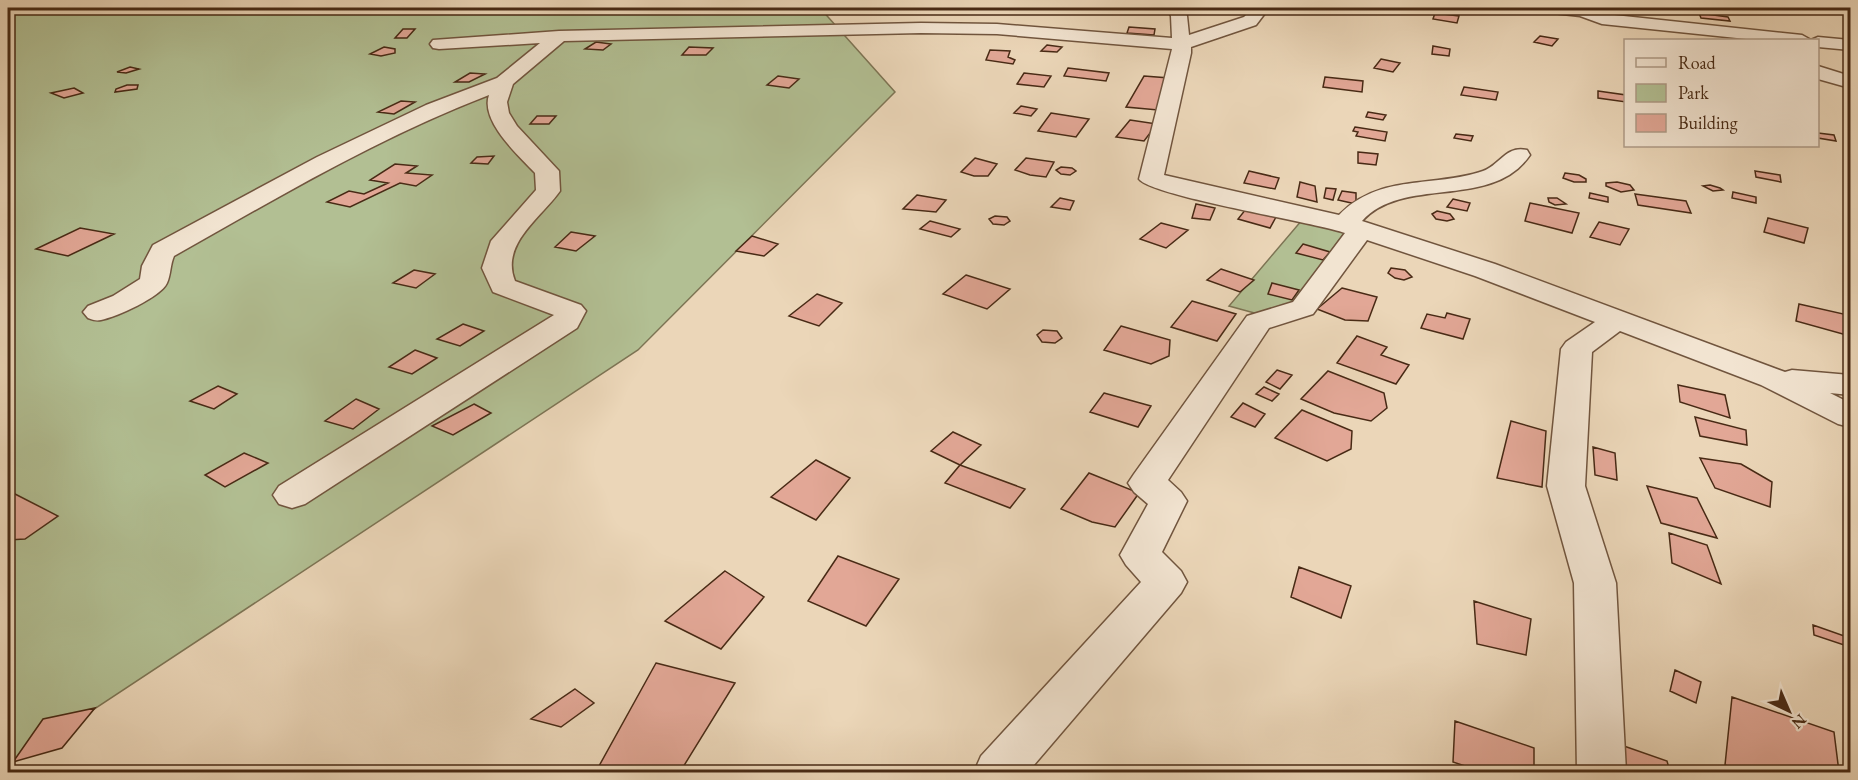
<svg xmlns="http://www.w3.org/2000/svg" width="1858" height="780" font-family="'EB Garamond',serif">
<rect width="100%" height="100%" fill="#ebd6b8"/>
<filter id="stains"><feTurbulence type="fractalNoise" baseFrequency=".00333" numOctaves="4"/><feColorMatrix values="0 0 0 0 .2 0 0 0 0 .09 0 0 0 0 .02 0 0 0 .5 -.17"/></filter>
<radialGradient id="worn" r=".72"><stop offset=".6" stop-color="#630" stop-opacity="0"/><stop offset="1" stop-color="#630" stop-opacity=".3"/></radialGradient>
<path fill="#b2bf93" stroke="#7d7454" stroke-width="1.5" d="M8,8h812l75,84 -257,258 -630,416z
M1302,220l43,12 -54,73 -33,9 -29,-8z"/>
<path fill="#e2a796" stroke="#482a15" stroke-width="1.5" d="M999,8h18l-4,5 -17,-1z
M1435,13l24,3 -2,7 -24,-4z
M1699,13l29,4 2,4 -29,-3z
M1129,27l26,2 -1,6 -27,-2z
M403,29h12l-8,9h-12z
M1540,36l18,3 -6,7 -18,-4z
M596,42l15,2 -8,6 -18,-1z
M1047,45l15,2 -5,5 -16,-1z
M1433,46l17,3 -1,7 -17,-2z
M384,47l11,2v4l-14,3 -11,-2z
M689,47l24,1 -7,7h-24z
M990,50l20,1 -2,6 7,3 -2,4 -27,-4z
M1381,59l19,4 -7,9 -19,-4z
M130,67l9,2 -13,4 -9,-1z
M1068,68l41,5 -3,8 -42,-5z
M470,73l15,1 -16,8h-14z
M1024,73l27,3 -7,11 -27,-3z
M778,76l21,3 -10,9 -22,-3z
M1144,76l25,2 -11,32 -32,-3z
M1325,77l38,4 -1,11 -39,-5z
M127,85h11l-1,4 -22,3 1,-3z
M1464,87l34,5 -2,8 -35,-5z
M74,88l9,5 -19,5 -13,-5z
M1598,91l28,4v7l-28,-4z
M401,101l14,1 -21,12 -16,-2z
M1021,106l16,3 -6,7 -17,-3z
M1368,112l18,3 -3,5 -17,-3z
M1051,113l38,6 -13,18 -38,-6z
M537,116h19l-7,8h-19z
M1130,120l27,4 -13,17 -28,-4z
M1355,127l32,5 -2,9 -29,-5 2,-4 -5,-1z
M1818,133l16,2 2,6 -18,-3z
M1456,134l17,2 -2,5 -17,-3z
M1358,152l20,2 -2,11 -18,-2z
M494,156l-6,8 -17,-1 6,-6z
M975,158l22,6 -9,12h-14l-13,-4z
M1026,158l28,4 -8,15 -16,-2 -15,-5z
M395,164l22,2 -11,7 26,2 -16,11 -16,-3 -50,24 -23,-5 22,-11 15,3 24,-11 -18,-3z
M1061,167l11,1 4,3 -6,4 -9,-1 -5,-4z
M1249,171l30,7 -4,11 -31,-6z
M1755,171l25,4 1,7 -25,-5z
M1565,173l14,2 7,4v3h-12l-11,-4z
M1300,182l15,4 2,16 -20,-5z
M1617,182l13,3 4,5 -13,2 -15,-6v-3z
M1710,185l10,3 3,2 -10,1 -10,-5z
M1326,188l10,1 -3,11 -9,-2z
M1342,191l14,2v11l-18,-4z
M1733,192l23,5v6l-24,-5z
M1590,193l18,4v5l-19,-4z
M1635,194l51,7 5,12 -53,-8z
M917,195l29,5 -10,12 -33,-3z
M1060,198l14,3 -4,9 -19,-3z
M1548,198h9l9,6 -11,1 -6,-3z
M1453,199l17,4 -3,8 -20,-4z
M1530,203l49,10 -7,20 -47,-12z
M1196,204l19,4 -5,12 -18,-2z
M1246,209l30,8 -6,11 -32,-9z
M1437,211l13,3 4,5 -7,2 -11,-2 -4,-5z
M995,216l12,1 3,4 -6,4 -11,-1 -4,-5z
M1768,218l40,10 -4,15 -40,-11z
M930,221l30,8 -9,8 -31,-8z
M1599,222l30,7 -9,16 -30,-8z
M1161,223l27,7 -22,18 -26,-9z
M80,228l34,6 -46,22 -32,-7z
M571,232l24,4 -19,15 -21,-4z
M752,236l26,8 -14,12 -28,-5z
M1303,244l27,8 -7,8 -27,-7z
M1391,268l14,2 7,7 -8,3 -9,-2 -7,-5z
M1221,269l33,11 -14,12 -33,-12z
M414,270l21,4 -19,14 -23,-5z
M966,275l44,14 -23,20 -44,-15z
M1272,283l27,7 -7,10 -24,-6z
M1342,288l35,9 -9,24 -23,-1 -28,-11z
M817,294l25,9 -23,23 -30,-10z
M1192,301l44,13 -19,27 -46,-14z
M1799,304l49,11 2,21 -54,-15z
M1447,313l23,6 -7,20 -42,-11 6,-14 18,4z
M463,324l21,7 -24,15 -23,-7z
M1121,326l49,14 -1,16 -18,8 -47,-14z
M1043,330l14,1 5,7 -7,5 -13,-1 -5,-7z
M1357,336l30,11 -6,8 28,10 -13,19 -59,-21z
M415,350l22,8 -25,16 -23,-7z
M1277,370l15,5 -12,14 -14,-7z
M1328,371l56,22 3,15 -16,13 -37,-8 -33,-14z
M1678,385l47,10 5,23 -50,-16z
M218,386l19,8 -23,15 -24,-8z
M1264,387l15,7 -7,7 -16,-7z
M1104,393l47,13 -13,21 -48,-15z
M356,399l23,10 -26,20 -28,-8z
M1243,403l22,11 -10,13 -24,-10z
M474,404l17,9 -38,22 -21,-9z
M1302,410l50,21 -1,18 -24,12 -52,-23z
M1695,417l51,13 1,15 -47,-9z
M1511,421l35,10 -4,56 -45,-9z
M953,432l28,13 -21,20 -29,-14z
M1593,447l22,6 2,27 -22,-5z
M244,453l24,10 -43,24 -20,-12z
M1700,458l41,6 31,18 -2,25 -55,-19z
M816,460l34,18 -34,42 -45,-23z
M960,465l65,24 -15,19 -65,-25z
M1089,473l50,20 -24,34 -23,-5 -31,-13z
M1647,486l50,12 20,40 -56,-15z
M15,494l43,22 -33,23 -17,1v-41z
M1669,533l38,12 14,39 -49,-21z
M838,556l61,23 -33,47 -58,-25z
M1299,567l52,19 -10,32 -50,-21z
M725,571l39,26 -43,52 -56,-28z
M1474,601l57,18 -5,36 -49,-11z
M1813,625l37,13v9l-36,-12z
M656,663l79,20 -55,89h-63l-18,-6z
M1675,670l26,12 -5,21 -26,-12z
M575,689l19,14 -33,24 -30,-8z
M1732,697l102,35 5,40h-95l-19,-7z
M95,708l-33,40 -49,14 30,-43z
M1455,721l79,27v24h-51l-30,-10z
M1621,745l46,16 3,11h-46z"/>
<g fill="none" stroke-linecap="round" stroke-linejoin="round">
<g stroke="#71553e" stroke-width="3">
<path id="minor" d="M1167,8h16l4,8 2,19 55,-18 9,-9h16l-13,17 -65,22v6l-27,122 175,40c41,-42 95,-27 144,-44 17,-6 23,-26 44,-21l3,5c-38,56 -126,20 -168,66l133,43 290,108 7,-2 58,5v20l-20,-2 20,10v24l-12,-3 -77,-39 -141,-54 -28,21 -7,134 31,97 10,189h-49l-3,-189 -27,-97 14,-137 5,-7 29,-20 -120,-46 -108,-36 -54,74 -44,14 -101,152 13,12 6,9 -25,51 19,19 6,11 -6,11 -153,179h-54l7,-16 160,-174 -15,-17 -6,-10 28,-51 -14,-12 -6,-9 6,-9 113,-158 46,-14 52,-69c-32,-11 -194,-37 -206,-54l33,-130 -175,-15 -76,-1 -357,8 -51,43 -6,18 2,11 8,13 42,45 1,20c-19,27 -60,53 -45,90l66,24 5,6 -9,17 -272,176 -13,4 -13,-4 -6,-9 6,-9 275,-171 -61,-23 -11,-24 9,-27 45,-51 -1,-17c-17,-18 -55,-52 -46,-78 -110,42 -212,103 -315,161 -4,9 -3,18 -7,27 -6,14 -51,34 -66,37 -5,1 -8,0 -13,-2l-5,-6 5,-6 25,-10 27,-17 2,-13 11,-21 164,-88 109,-52 71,-27 43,-35 -101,6 -6,-1 -3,-4 3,-4 126,-9 362,-8 76,1 175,14 -1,-22z
M1542,8h47l16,6 197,21 9,5 7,-3 32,3v10l-32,-3v-7h-62l-154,-16 -22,-8 -36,-4z
M1818,66l32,10v12l-32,-9z"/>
</g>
<use href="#minor" fill="#f2e4d1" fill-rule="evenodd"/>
</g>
<rect width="1858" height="780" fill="none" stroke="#ebd6b8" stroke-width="30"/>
<rect x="9" y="9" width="1840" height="762" fill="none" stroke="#482a15" stroke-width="3"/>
<rect x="15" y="15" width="1828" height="750" fill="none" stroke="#482a15" stroke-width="1.5"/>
<rect x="1624" y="39" width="195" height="108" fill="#f2e4d1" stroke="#ae9a86" stroke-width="1.5"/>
<rect x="1636" y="58" width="30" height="9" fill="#f2e4d1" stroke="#ae9a86" stroke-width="1.5"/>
<text x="1678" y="69" font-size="18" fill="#482a15">Road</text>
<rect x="1636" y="84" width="30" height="18" fill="#b2bf93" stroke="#ae9a86" stroke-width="1.5"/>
<text x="1678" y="99" font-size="18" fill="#482a15">Park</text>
<rect x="1636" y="114" width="30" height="18" fill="#e2a796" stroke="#ae9a86" stroke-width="1.5"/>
<text x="1678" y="129" font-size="18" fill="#482a15">Building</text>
<g transform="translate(1789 711) rotate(136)" stroke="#f2e4d1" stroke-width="4.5" paint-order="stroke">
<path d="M0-4.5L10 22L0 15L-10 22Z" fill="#482a15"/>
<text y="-9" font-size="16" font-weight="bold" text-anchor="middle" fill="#482a15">N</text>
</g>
<rect width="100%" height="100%" filter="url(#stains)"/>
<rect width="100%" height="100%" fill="url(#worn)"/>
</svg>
